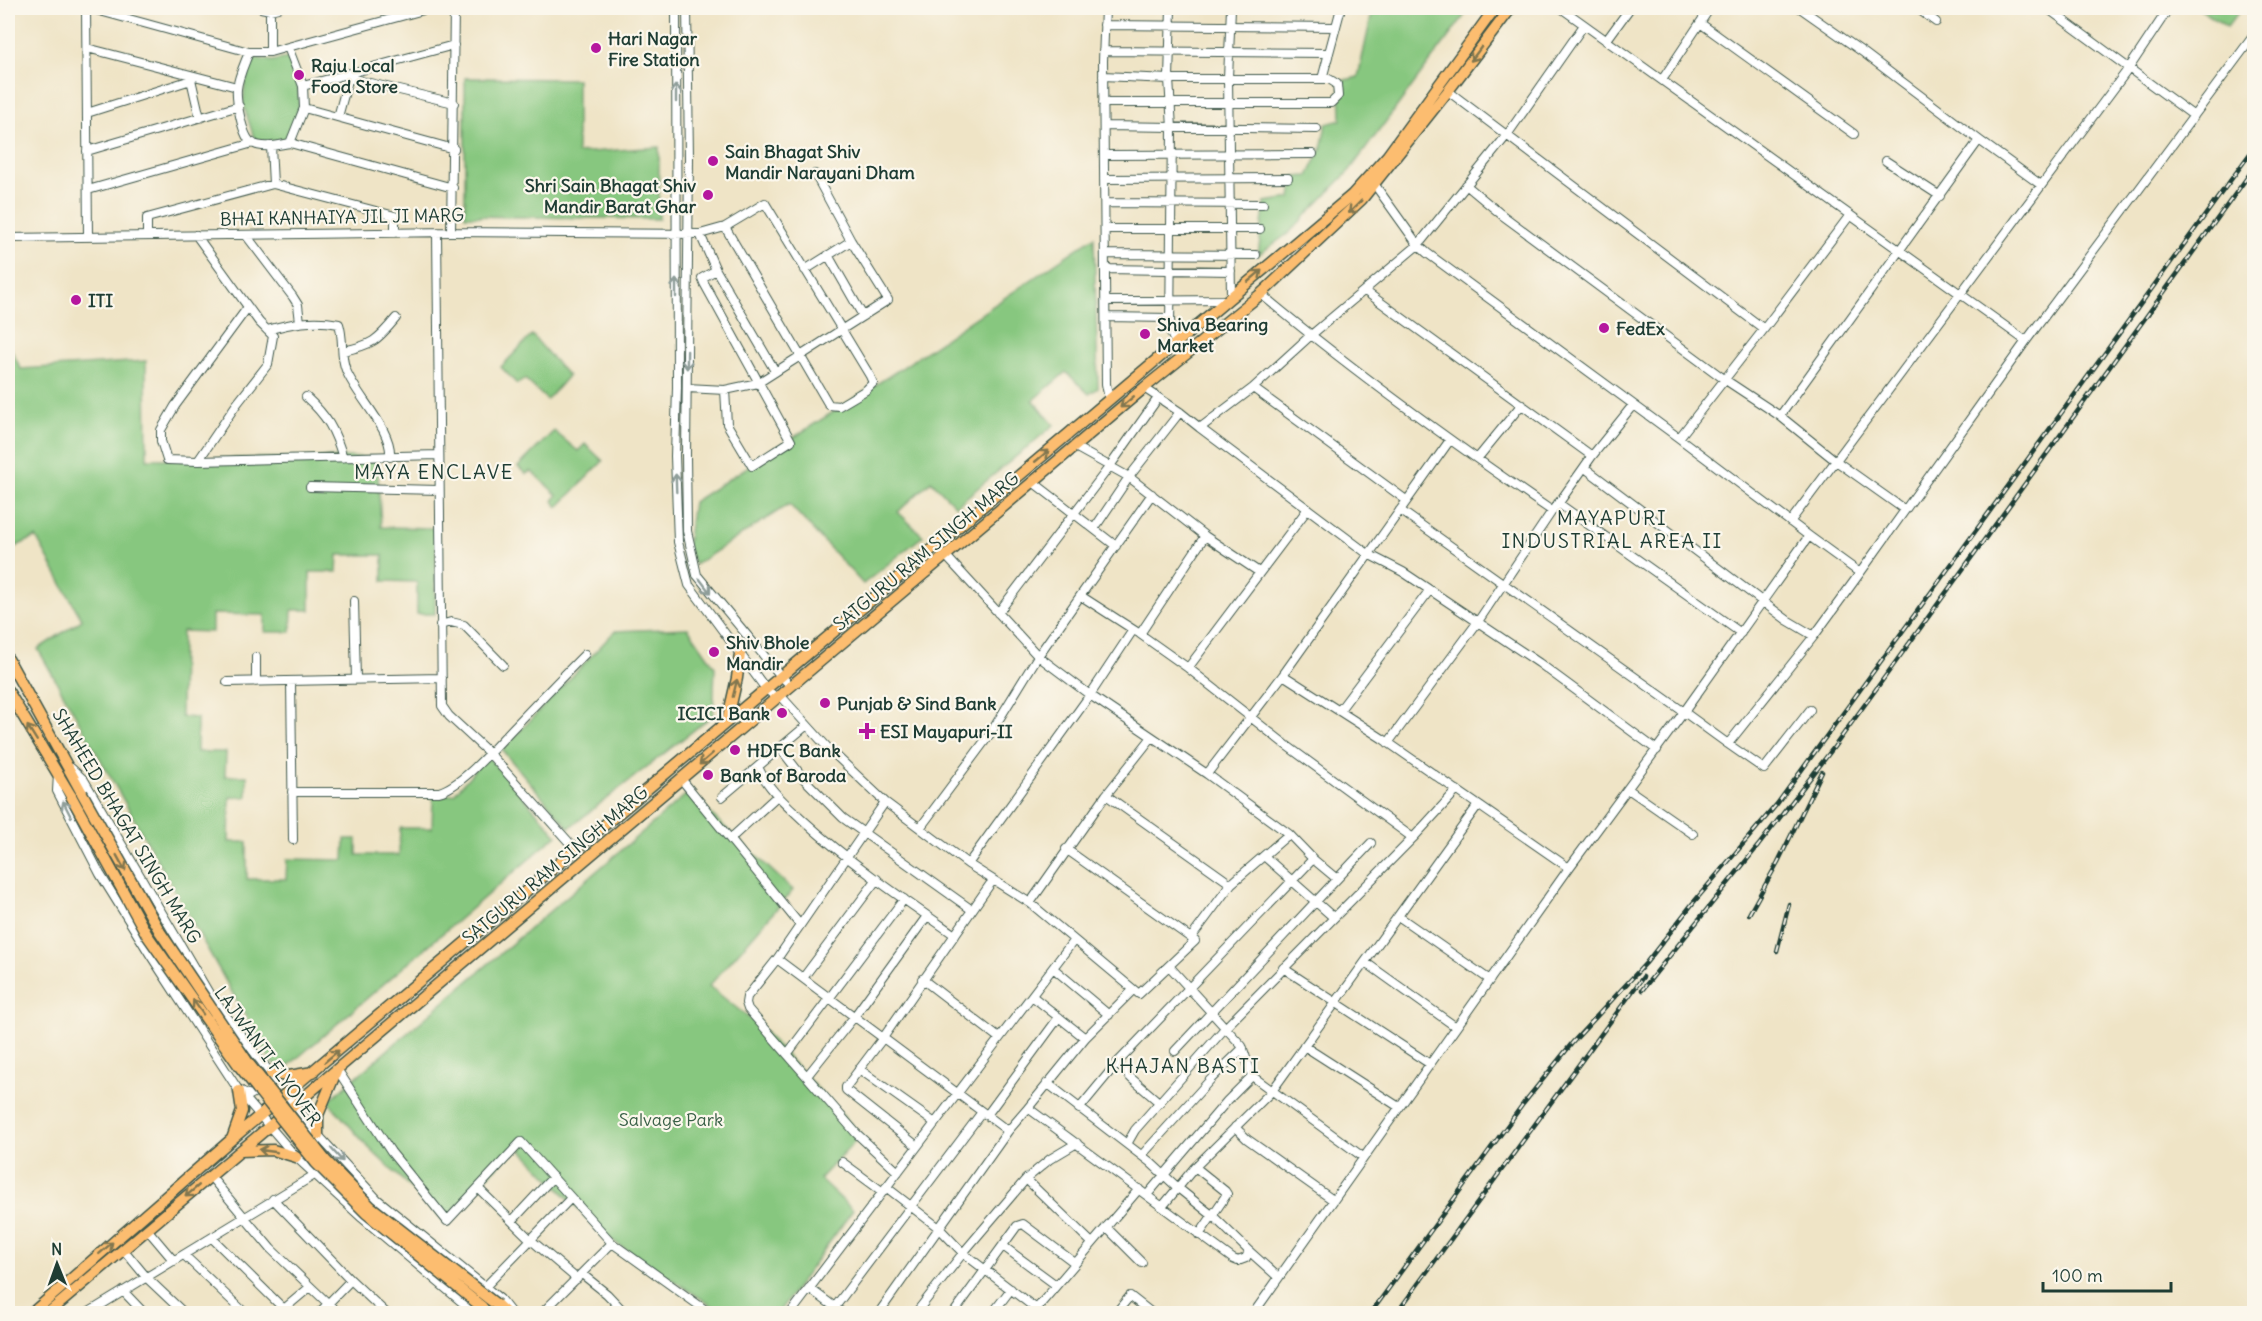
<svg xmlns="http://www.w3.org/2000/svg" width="2262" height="1321" font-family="Delius,sans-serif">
<rect width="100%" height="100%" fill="#fbf7ec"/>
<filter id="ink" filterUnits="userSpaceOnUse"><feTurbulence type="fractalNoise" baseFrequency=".0167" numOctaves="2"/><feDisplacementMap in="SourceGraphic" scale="12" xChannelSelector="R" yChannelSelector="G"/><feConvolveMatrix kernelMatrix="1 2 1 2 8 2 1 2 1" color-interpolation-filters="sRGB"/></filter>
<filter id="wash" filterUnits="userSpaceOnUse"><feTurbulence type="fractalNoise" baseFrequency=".008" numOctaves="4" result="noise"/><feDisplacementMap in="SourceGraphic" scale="24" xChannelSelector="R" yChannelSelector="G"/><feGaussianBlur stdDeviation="1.35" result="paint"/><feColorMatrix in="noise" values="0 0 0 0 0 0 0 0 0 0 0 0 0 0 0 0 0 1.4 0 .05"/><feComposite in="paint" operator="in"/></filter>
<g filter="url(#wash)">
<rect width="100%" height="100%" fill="#efe4c6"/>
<path fill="#87c77f" stroke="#53825a" stroke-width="1.5" d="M1373,8h97l-120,162 -61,63 -31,22 7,-53 26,-4 3,-21 14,-1 13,-26 5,-26 15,-4 -1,-39 18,-4z
M2198,8h44l-15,19z
M254,58l18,3 16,-3c15,41 15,42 0,82l-17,2 -16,-1 -12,-37 2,-21z
M465,78l112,1v74l82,-6v72l-194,-3z
M1094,237l4,151 -9,6 -23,-22 -33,28 21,25 -98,81 -25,-25 -33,31 25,24 -60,48 -74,-80 -94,61 -8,-18 6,-45 204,-131z
M532,335l36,41 -21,24 -22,-21 -8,5 -16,-17z
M8,343l13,26 125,-8 1,98 230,-2 4,70 55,1 -1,86h-18v-32l-34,-1v-26h-45l-1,17h-27v38h-18l-1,22h-26v-17l-53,-1v18l-30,-1 -1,86 16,1v34h29l-1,24h22v21h-17l-1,45h18v37h39l1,-20 57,1 1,-21h12v16h42l1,-27h32l1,-32 21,-2 33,-38 70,79 -270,232 -15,-4 -234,-414 44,-29 -46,-83 -28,13z
M554,431l24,20 7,-7 18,17 -45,46 -5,-6 4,-6 -26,-24 -5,3 -8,-7z
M688,628l27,39 -2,48 -144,113 -67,-78 113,-119z
M688,793l105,97 -84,96 49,39 103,110 -41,44 33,31 -75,103h-55l-110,-72 -20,-17 -75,-78 -74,74 -76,-73 -40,-46z"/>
</g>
<g filter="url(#ink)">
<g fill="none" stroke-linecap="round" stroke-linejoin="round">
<g stroke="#3e564a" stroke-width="10">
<path id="minor" d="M86,8l2,228
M89,8l160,44
M261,8l9,2 8,-2
M676,8l1,379 -2,69 3,86 11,43 77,104 11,9
M687,8l2,150 -3,297 1,76 10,44 83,100 11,11
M1105,8l-2,53 3,323 3,15
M1171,8l-2,71 3,49 -2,202 5,13
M1561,8l465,333
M1917,8l19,14
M2047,8l147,108
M270,10v42
M1700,23l154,111
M1104,25l232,2
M1584,25l-77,110 -89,110 -108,91 -57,52 -53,40 168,126 35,18 136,91 118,87
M1606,41l24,-33
M288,47l143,-39
M87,48l150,39
M1103,51l226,2
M190,75l10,43
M1103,76l66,3h160l8,5 1,12 -7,7h-228
M349,78l105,25
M1322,79l19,-71
M1662,80l48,-72
M303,86l151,-41
M304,108l150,41
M87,113l104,-33
M338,117l12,-44
M1104,126l213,3
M1979,140l62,45
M290,143l14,-35 -1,-22 -15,-39 -18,5h-21c-4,11 -11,25 -12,37 -1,11 5,48 15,54 11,6 27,2 38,0l163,45
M271,146l2,38
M87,151l152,-45
M1104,155l209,-1
M1886,161l54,35
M1104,179l184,-1
M1375,185l43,60 9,8 252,185 85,-109 -316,-238
M1466,185l36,30 222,164 56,37 56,45 69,49
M88,190l165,-47
M1105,203l158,1
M1105,229h155
M451,232l3,-224
M437,233l5,473 7,10 40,37 87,97
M700,234l16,36 59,101
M196,235l63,87 14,14 -5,28 -32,41 -38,56 241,-6
M246,235l47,62 5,8 2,17
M147,236v-18l126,-34 122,32v17
M8,238l443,-6 249,2 25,-7 40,-24 105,173 3,7 -7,7 -27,16 -10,-1 -104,-178
M1105,254l151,1
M828,255l35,61
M1106,269l125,2
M716,270l-14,8 2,5 87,158 -39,25 -25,-42 -2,-34
M805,270l46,-29
M1365,291l227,165
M1261,294c93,78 192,149 291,217l-75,112 -89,120
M1231,296l-3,-218 3,-70
M1106,301l121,-1
M1106,317l64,1
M1764,329l86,-114
M267,330c25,-7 46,-11 72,-6 5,15 1,32 7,46 10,26 47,60 44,87
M343,351c29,-6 34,-10 53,-33
M687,388l38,2 33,-7 130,-83 -37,-59 -36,-67
M1144,388l36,24 20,16
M1253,388l153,112
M306,397c21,19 29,33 37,61
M1180,412l-51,65 76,59 -65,98 48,34 98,77 127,93
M1780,416l199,-276 -115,-87 -64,-45
M1679,438l130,98 -125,176 44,32 86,-108 46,-63
M1450,440l-167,235 100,64 186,129
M1075,447l54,30 -35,52
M1477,459l45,-55
M198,461l-31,-1 -6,-19v-11l14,-24 73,-99
M1585,468l202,152 27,16
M1033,482l83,64
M310,487l129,3
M1558,503l183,130
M1556,507l36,-51 41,-51
M1790,522l339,-454 40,-60
M1205,536l54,36
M1809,536l51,37 166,-232 228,-306
M946,556l92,100 52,39 117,79 76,-99
M1081,596l56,36
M354,601l2,78
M998,613l112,-147 48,-68
M440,625l11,-3 13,3 39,40
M256,657v25
M1188,668l119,-158
M291,681l2,159
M227,682l215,-4
M780,695l47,52 58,55 83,62 62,39 109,91 56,-53 -129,-92
M1339,711l90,-120
M1152,737l-46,58 125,89 58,-50 -82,-60
M1728,744l36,25 46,-59
M780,748l24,31 39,39 129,92
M758,767c10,22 27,36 45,53 47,43 100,79 152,115
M71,768l13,12 126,215 61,79v9l-21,12 -9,-4
M58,774l-1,17 43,83 51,82 88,135 57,66 66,61 114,96
M682,780l118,145
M1628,789l65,45
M292,792h147c25,-7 59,-49 77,-67 23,-24 46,-48 69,-71
M722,797l85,-72
M885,802l-108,157 231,172
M920,828l70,-94 48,-78 114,-162
M1289,834l24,25 24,20 34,-36
M730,839l47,-43
M1264,856l69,61
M968,864l122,-169 43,-65
M1030,903l76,-108
M1398,916l92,64
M1191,938l40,-54
M777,959l-30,38 -1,6 2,6 108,124 42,39
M1365,962l91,65
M1169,966l73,80 10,30 111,81
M1053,968l56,47
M1283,968l147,96
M803,978l74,-99
M922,979l77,59
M1032,996l53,42
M1304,1046l95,61
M1175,1051l162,-172
M788,1053l116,-154
M1117,1063l15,16 28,24
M337,1069l54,83 56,69 74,-79 91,101 99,71
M859,1069l76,54
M807,1076l47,-59 73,-101
M287,1094l31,41 59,64 123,100 12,15
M1028,1108l57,-70 48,-48
M1079,1109l38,-46 196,-204
M987,1115l72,-98
M1235,1127l12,12 86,61
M1127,1144l8,-14 91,-103 187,-189 44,-48
M917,1146l-71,-56v-3l37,-49 110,-158
M1142,1155l69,-76 32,-31
M842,1162l41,30
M1195,1167l30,24 2,3 -28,41
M210,1176l61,73 68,65
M1026,1179l66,64
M886,1187l53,41 24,25 80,61
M478,1188l53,52 46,39
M1147,1195l80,-94 25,-25
M273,1199l78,81 36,34
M1162,1207l33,-40 77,-76 206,-286
M512,1221l41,-44
M1106,1227l36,36
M147,1229l27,32
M212,1238l72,71
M1003,1246l53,39
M123,1249l24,29 38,36
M1249,1251l29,26
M184,1255l62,59
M582,1274l25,20 19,20
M485,1287l86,-89
M809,1288l35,26
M123,1291l22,23
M835,1307l147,-195
M86,1314l230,-140
M278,1314l32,-27
M318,1314l33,-34
M541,1314l71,-71
M790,1314l284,-374
M878,1314l130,-183 20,-23 205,151 5,2 8,-3 3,-7 -36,-35 -35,-28 -28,-26 -103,-79
M915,1314l48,-61 63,-74 24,-20 27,-16
M953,1314l64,-88 6,-2 52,39
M992,1314l19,-25
M1032,1314l107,-125
M1115,1314l15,-18 23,18
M1253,1314l316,-446 115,-156 -284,-202"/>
</g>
<g stroke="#3e564a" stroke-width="13">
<path id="major" d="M8,659l74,134
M8,691l63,105
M727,722l10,-44 3,-24
M271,1074l18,2 24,-4
M318,1135v-20l18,-43
M232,1139l10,-28 -3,-20
M240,1151l33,-1 23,7
M497,1305l10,9
M31,1314l201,-175 1120,-944 36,-40 107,-147
M47,1314l1097,-926 117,-94 101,-95 86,-108 63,-83"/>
</g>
<use href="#minor" stroke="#fff" stroke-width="8"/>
<use href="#major" stroke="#fcbd6f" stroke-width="10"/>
<g stroke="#1f3d34" stroke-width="4.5">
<path id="rail" d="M1749,914l29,-52 44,-90
M1777,951l12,-47
M1642,990l116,-144 76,-99 420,-579
M1370,1314l153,-210 50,-62 73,-79 47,-60 84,-99 477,-656
M1396,1314l247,-337"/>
</g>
<use href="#rail" stroke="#fbf7ec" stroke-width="2" stroke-dasharray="7" stroke-linecap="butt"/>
<g stroke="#3e564a" stroke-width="13" stroke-linecap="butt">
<path id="major-bridge" d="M82,793l78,139 89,132 77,97 45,46 126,98
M71,796l76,139 93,132 76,96 50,50 116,94"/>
</g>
<use href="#major-bridge" stroke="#fcbd6f" stroke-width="10"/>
</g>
<defs><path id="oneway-shaft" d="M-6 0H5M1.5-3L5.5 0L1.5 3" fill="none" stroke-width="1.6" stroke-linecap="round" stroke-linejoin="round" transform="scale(1.5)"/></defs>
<g stroke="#82774f">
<use href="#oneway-shaft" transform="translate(1476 54) rotate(127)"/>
<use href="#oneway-shaft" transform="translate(1355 207) rotate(135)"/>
<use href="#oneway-shaft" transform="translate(1255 276) rotate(-40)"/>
<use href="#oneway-shaft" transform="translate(1127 402) rotate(140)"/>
<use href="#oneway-shaft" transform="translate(1042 456) rotate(-40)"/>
<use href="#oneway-shaft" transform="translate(735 688) rotate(-76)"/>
<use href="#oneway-shaft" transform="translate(32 733) rotate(-122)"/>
<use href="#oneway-shaft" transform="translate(706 759) rotate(139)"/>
<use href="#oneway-shaft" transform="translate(121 863) rotate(61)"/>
<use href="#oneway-shaft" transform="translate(198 1007) rotate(-125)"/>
<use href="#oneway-shaft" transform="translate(332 1056) rotate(-40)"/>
<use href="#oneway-shaft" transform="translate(268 1151) rotate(-172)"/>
<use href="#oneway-shaft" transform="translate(192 1191) rotate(140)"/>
<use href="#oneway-shaft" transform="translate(106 1248) rotate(-41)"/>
</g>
<g stroke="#8f9e9a">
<use href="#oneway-shaft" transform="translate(676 93) rotate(-90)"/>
<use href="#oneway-shaft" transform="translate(676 288) rotate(-90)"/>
<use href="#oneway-shaft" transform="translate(687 360) rotate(91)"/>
<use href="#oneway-shaft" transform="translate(676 483) rotate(-92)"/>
<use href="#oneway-shaft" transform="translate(705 586) rotate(53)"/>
<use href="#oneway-shaft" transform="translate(67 809) rotate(-117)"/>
<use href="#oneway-shaft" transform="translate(337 1155) rotate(48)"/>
</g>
</g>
<g fill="#b5179e" stroke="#fbf7ec" stroke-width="2">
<circle cx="596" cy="48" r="6"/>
<circle cx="299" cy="75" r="6"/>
<circle cx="713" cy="161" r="6"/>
<circle cx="708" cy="195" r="6"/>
<circle cx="76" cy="300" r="6"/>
<circle cx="1604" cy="328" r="6"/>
<circle cx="1145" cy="334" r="6"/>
<circle cx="714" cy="652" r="6"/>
<circle cx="825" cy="703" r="6"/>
<circle cx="782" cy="713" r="6"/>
<path d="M864 722h6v6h6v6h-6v6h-6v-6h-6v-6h6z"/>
<circle cx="735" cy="750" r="6"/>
<circle cx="708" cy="775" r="6"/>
</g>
<g text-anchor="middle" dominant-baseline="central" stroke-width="4.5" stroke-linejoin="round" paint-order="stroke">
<g font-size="18" font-weight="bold" fill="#1f3d34" stroke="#fbf7ec" text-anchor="start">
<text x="608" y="38">Hari Nagar<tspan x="608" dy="21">Fire Station</tspan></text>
<text x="311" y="65">Raju Local<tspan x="311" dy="21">Food Store</tspan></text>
<text x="725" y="151">Sain Bhagat Shiv<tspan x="725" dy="21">Mandir Narayani Dham</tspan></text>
<text x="696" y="185" text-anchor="end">Shri Sain Bhagat Shiv<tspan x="696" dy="21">Mandir Barat Ghar</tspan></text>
<text x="88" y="300">ITI</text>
<text x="1157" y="324">Shiva Bearing<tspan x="1157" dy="21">Market</tspan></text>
<text x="1616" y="328">FedEx</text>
<text x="726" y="642">Shiv Bhole<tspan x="726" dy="21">Mandir</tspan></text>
<text x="837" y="703">Punjab &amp; Sind Bank</text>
<text x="770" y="713" text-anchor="end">ICICI Bank</text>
<text x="880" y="731">ESI Mayapuri-II</text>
<text x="747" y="750">HDFC Bank</text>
<text x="720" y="775">Bank of Baroda</text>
</g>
<g font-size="18" fill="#1f3d34" stroke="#fbf7ec">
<text transform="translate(342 217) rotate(-1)">BHAI KANHAIYA JIL JI MARG</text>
<text transform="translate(926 551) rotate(-40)">SATGURU RAM SINGH MARG</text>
<text transform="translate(127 826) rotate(59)">SHAHEED BHAGAT SINGH MARG</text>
<text transform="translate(555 865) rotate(-40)">SATGURU RAM SINGH MARG</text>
<text transform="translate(268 1056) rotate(54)">LAJWANTI FLYOVER</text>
</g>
<g font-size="18" fill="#396047" stroke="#fbf7ec">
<text x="671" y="1119">Salvage Park</text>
</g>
<g font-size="20" letter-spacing="1.5" fill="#1f3d34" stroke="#fbf7ec">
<text x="434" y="471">MAYA ENCLAVE</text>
<text x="1612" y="517">MAYAPURI<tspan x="1612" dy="23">INDUSTRIAL AREA II</tspan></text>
<text x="1183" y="1065">KHAJAN BASTI</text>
</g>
</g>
<rect width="2262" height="1321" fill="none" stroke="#fbf7ec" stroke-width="30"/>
<g transform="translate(57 1264) rotate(359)" stroke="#fbf7ec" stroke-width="4.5" paint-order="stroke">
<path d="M0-4.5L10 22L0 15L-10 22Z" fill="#1f3d34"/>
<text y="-9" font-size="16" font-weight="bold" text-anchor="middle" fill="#1f3d34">N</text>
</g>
<path d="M2043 1282v9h128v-9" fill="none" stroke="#1f3d34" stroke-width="3"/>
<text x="2052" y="1282" font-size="18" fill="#1f3d34" stroke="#fbf7ec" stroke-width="4.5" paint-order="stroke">100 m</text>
</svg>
